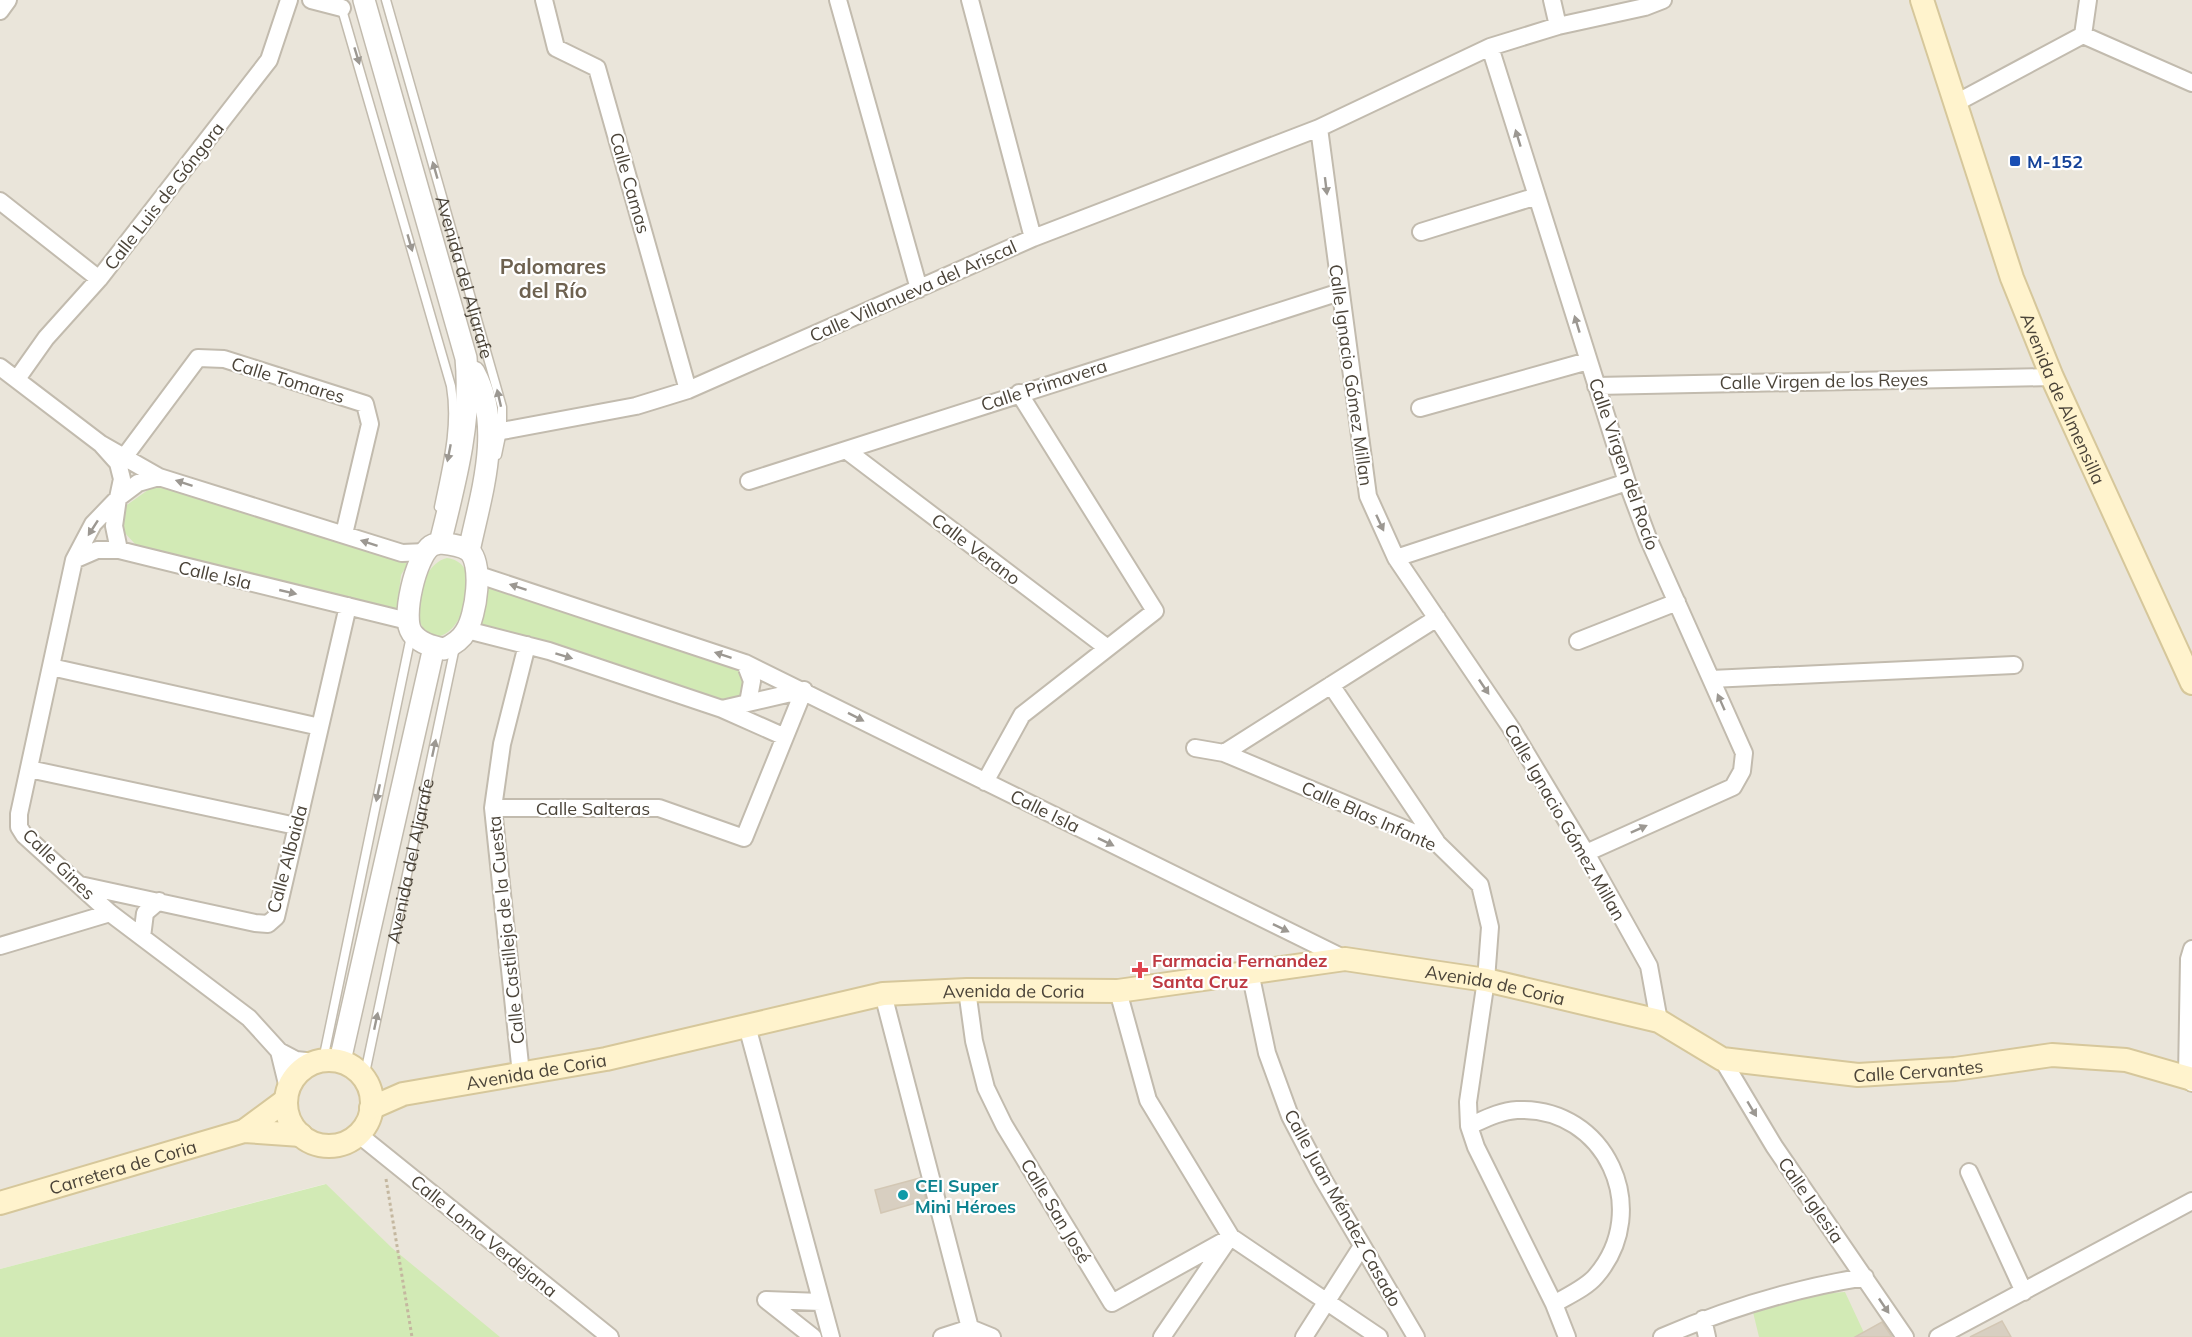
<svg xmlns="http://www.w3.org/2000/svg" width="2192" height="1337" font-family="Mulish,sans-serif">
<rect width="100%" height="100%" fill="#f6f3ec"/>
<path fill="#eae5da" d="M0,0h2192v1337h-1703l-24,-18 -140,-135 -325,85z"/>
<path fill="#d2eab5" d="M155,485h8l242,74 2,6 -6,10 -4,34 -261,-64 -13,-14 1,-24z
M447,558c49,6 3,108 -24,70 -13,-19 0,-65 24,-70z
M484,583l252,84 7,10 1,16 -15,7 -8,-1 -167,-55 -76,-19z
M326,1184l66,64 108,89h-500v-68z
M1845,1292l21,45h-107l-6,-25 67,-18z"/>
<path fill="#d8cfc1" stroke="#d3c7b4" stroke-width="1.5" d="M920,1178l6,22 -45,13 -6,-23z
M2002,1321l9,16h-41z
M1882,1322l10,15h-37z"/>
<g fill="none" stroke-linecap="round" stroke-linejoin="round">
<g stroke="#c2bbae" stroke-width="11">
<g id="service">
<path id="s1" d="M386,0l116,407v24l-5,24"/>
<path d="M341,6l110,380c7,41 -4,81 -12,121"/>
<path d="M323,1060l88,-424"/>
<path id="s2" d="M364,1078l91,-431"/>
</g>
</g>
<g stroke="#c2bbae" stroke-width="20">
<path id="minor" d="M311,0l31,8
M544,0l12,48 41,20 91,322
M838,0l81,289
M970,0l63,238
M1552,0l6,26
M0,11l8,-11
M2083,35l5,-35
M1490,47l137,435 21,56 96,215 -2,18 -9,16 -147,66
M1954,104l129,-69 109,48
M1319,128l49,368 28,62 115,170 75,125 63,113 10,55
M0,201l99,78
M1421,232l116,-36
M0,367l101,77 58,33
M17,379l29,-41 53,-59 170,-219 20,-60
M1596,386l456,-9
M1420,408l168,-47
M502,431l134,-25 52,-16 345,-152 286,-110 171,-81 68,-21 87,-19 18,-7
M101,444l17,19 4,16 -4,19 -25,26 -19,36 -55,254v13l5,8 86,78 139,105 30,33 17,9 19,2
M846,450l260,197
M125,456l73,-98 26,1 141,45 5,20 -26,110
M749,481l591,-189
M1396,558l231,-76
M74,560l23,-10h22
M408,621l-289,-71 -5,-24 4,-28 20,-15 21,-6 243,76 24,-1
M467,630l82,21 173,58 26,-6 4,-22 -7,-18 -269,-89
M1578,641l99,-39
M745,663l600,296
M51,667l269,60
M1711,679l303,-14
M1331,685l105,156
M748,703l56,-13
M722,709l63,28
M1195,748l29,5 213,-135
M1224,753l212,89 44,43 10,42 -4,53 -18,122 1,24 7,21 78,157 13,33
M29,769l267,57
M985,782l37,-67 133,-104 -136,-218
M493,808h166l85,30 60,-148
M80,885l175,38 13,1 8,-7 72,-311
M142,937l3,-24 14,-12
M0,946l110,-33
M2192,949l-3,10 -2,119 5,5
M1250,972l17,81 23,63 33,63 93,158
M967,990l7,51 12,47 18,37 108,178 119,-66
M1118,991l30,109 83,137 148,100
M883,994l87,334
M747,1026l84,311
M279,1051l9,37
M1722,1059l52,87 131,191
M521,1074l-28,-266 9,-64 25,-99
M1469,1126c16,-7 31,-15 48,-16 89,-4 136,100 79,166 -10,12 -29,20 -42,28
M358,1134l252,203
M1969,1172l55,120
M1703,1319l4,18
M813,1337l-47,-37 55,2
M942,1337l28,-9 22,9
M1162,1337l66,-97
M1304,1337l58,-91
M1662,1337c64,-28 134,-49 203,-60
M1938,1337l254,-136"/>
</g>
<g stroke="#c2bbae" stroke-width="24">
<path id="tertiary" d="M364,0l102,358c6,62 -11,125 -26,185
M440,543c9,1 20,2 28,7 16,12 8,66 -2,81 -5,9 -13,14 -22,18 -11,-2 -25,-6 -32,-16 -11,-15 4,-77 19,-87 3,-2 6,-2 9,-3z
M469,551c12,-57 35,-124 5,-179
M340,1061l94,-414"/>
</g>
<g stroke="#d6c79b" stroke-width="26">
<g id="secondary">
<path id="s3" d="M1922,0l90,278 40,99 140,306"/>
<circle cx="329" cy="1103" r="43"/>
<path id="s4" d="M371,1108l32,-14 203,-35 277,-65 84,-4 151,1 227,-32 141,21 173,41 63,38 136,16 97,-6 97,-14 74,5 66,19"/>
<path d="M244,1131l42,-31"/>
<path id="s5" d="M0,1203l244,-72 57,4"/>
</g>
</g>
<path stroke="#c4b79f" stroke-width="3" stroke-dasharray="3 3" stroke-linecap="butt" d="M386,1179l26,158"/>
<use href="#service" stroke="#fff" stroke-width="8"/>
<use href="#minor" stroke="#fff" stroke-width="16"/>
<use href="#tertiary" stroke="#fff" stroke-width="21"/>
<use href="#secondary" stroke="#fff3cd" stroke-width="22"/>
</g>
<defs><path id="oneway-solid" d="M-6-.8H1V-3.2L6.5 0L1 3.2V.8H-6Z" transform="scale(1.5)"/></defs>
<g fill="#9c9892">
<use href="#oneway-solid" transform="translate(357 56) rotate(73)"/>
<use href="#oneway-solid" transform="translate(1518 138) rotate(-107)"/>
<use href="#oneway-solid" transform="translate(435 170) rotate(-106)"/>
<use href="#oneway-solid" transform="translate(1326 186) rotate(83)"/>
<use href="#oneway-solid" transform="translate(410 243) rotate(74)"/>
<use href="#oneway-solid" transform="translate(1577 324) rotate(-107)"/>
<use href="#oneway-solid" transform="translate(499 398) rotate(-103)"/>
<use href="#oneway-solid" transform="translate(449 453) rotate(101)"/>
<use href="#oneway-solid" transform="translate(184 483) rotate(-162)"/>
<use href="#oneway-solid" transform="translate(1380 523) rotate(65)"/>
<use href="#oneway-solid" transform="translate(93 528) rotate(123)"/>
<use href="#oneway-solid" transform="translate(369 543) rotate(-162)"/>
<use href="#oneway-solid" transform="translate(518 587) rotate(-162)"/>
<use href="#oneway-solid" transform="translate(288 592) rotate(13)"/>
<use href="#oneway-solid" transform="translate(723 655) rotate(-162)"/>
<use href="#oneway-solid" transform="translate(564 656) rotate(17)"/>
<use href="#oneway-solid" transform="translate(1484 687) rotate(56)"/>
<use href="#oneway-solid" transform="translate(1721 702) rotate(-114)"/>
<use href="#oneway-solid" transform="translate(856 717) rotate(27)"/>
<use href="#oneway-solid" transform="translate(434 748) rotate(-78)"/>
<use href="#oneway-solid" transform="translate(378 793) rotate(102)"/>
<use href="#oneway-solid" transform="translate(1639 829) rotate(-24)"/>
<use href="#oneway-solid" transform="translate(1106 842) rotate(26)"/>
<use href="#oneway-solid" transform="translate(1281 928) rotate(26)"/>
<use href="#oneway-solid" transform="translate(376 1021) rotate(-78)"/>
<use href="#oneway-solid" transform="translate(1752 1109) rotate(59)"/>
<use href="#oneway-solid" transform="translate(1884 1306) rotate(56)"/>
</g>
<rect fill="#1a4fb4" stroke="#fff" stroke-width="2" x="2009" y="155" width="12" height="12" rx="3"/>
<path fill="#e0444e" stroke="#fff" stroke-width="2" d="M1137 961h6v6h6v6h-6v6h-6v-6h-6v-6h6z"/>
<circle fill="#0f9aa8" stroke="#fff" stroke-width="2" cx="903" cy="1195" r="6"/>
<g text-anchor="middle" dominant-baseline="central" stroke-width="4.5" stroke-linejoin="round" paint-order="stroke">
<g font-size="18" font-weight="bold" fill="#164399" stroke="#fff" text-anchor="start">
<text x="2027" y="161">M-152</text>
</g>
<g font-size="18" fill="#4b4439" stroke="#fff">
<text transform="translate(630 183) rotate(74)">Calle Camas</text>
<text transform="translate(164 196) rotate(-52)">Calle Luis de Góngora</text>
<text stroke="none"><textPath href="#s1" startOffset="288">Avenida del Aljarafe</textPath></text>
<text transform="translate(913 291) rotate(-24)">Calle Villanueva del Ariscal</text>
<text transform="translate(1351 375) rotate(82)">Calle Ignacio Gómez Millan</text>
<text transform="translate(288 380) rotate(17)">Calle Tomares</text>
<text transform="translate(1824 381) rotate(-1)">Calle Virgen de los Reyes</text>
<text transform="translate(1044 385) rotate(-18)">Calle Primavera</text>
<text stroke="none"><textPath href="#s3" startOffset="423">Avenida de Almensilla</textPath></text>
<text transform="translate(1624 464) rotate(71)">Calle Virgen del Rocío</text>
<text transform="translate(976 549) rotate(37)">Calle Verano</text>
<text transform="translate(215 575) rotate(13)">Calle Isla</text>
<text x="593" y="808">Calle Salteras</text>
<text transform="translate(1045 811) rotate(26)">Calle Isla</text>
<text transform="translate(1369 816) rotate(24)">Calle Blas Infante</text>
<text transform="translate(1565 822) rotate(60)">Calle Ignacio Gómez Millan</text>
<text transform="translate(287 859) rotate(-75)">Calle Albaida</text>
<text stroke="none"><textPath href="#s2" startOffset="222">Avenida del Aljarafe</textPath></text>
<text transform="translate(59 864) rotate(44)">Calle Gines</text>
<text transform="translate(506 930) rotate(-96)">Calle Castilleja de la Cuesta</text>
<text stroke="none"><textPath href="#s4" startOffset="1142">Avenida de Coria</textPath></text>
<text stroke="none"><textPath href="#s4" startOffset="656">Avenida de Coria</textPath></text>
<text stroke="none"><textPath href="#s4" startOffset="1581">Calle Cervantes</textPath></text>
<text stroke="none"><textPath href="#s4" startOffset="170">Avenida de Coria</textPath></text>
<text stroke="none"><textPath href="#s5" startOffset="128">Carretera de Coria</textPath></text>
<text transform="translate(1811 1200) rotate(55)">Calle Iglesia</text>
<text transform="translate(1343 1208) rotate(61)">Calle Juan Méndez Casado</text>
<text transform="translate(1056 1211) rotate(59)">Calle San José</text>
<text transform="translate(484 1236) rotate(39)">Calle Loma Verdejana</text>
</g>
<g font-size="18" font-weight="bold" fill="#be3a42" stroke="#fff" text-anchor="start">
<text x="1152" y="960">Farmacia Fernandez<tspan x="1152" dy="21">Santa Cruz</tspan></text>
</g>
<g font-size="18" font-weight="bold" fill="#0d838f" stroke="#fff" text-anchor="start">
<text x="915" y="1185">CEI Super<tspan x="915" dy="21">Mini Héroes</tspan></text>
</g>
<g font-size="21" font-weight="bold" fill="#6e6250" stroke="#fff">
<text x="553" y="266">Palomares<tspan x="553" dy="24">del Río</tspan></text>
</g>
</g>
</svg>
